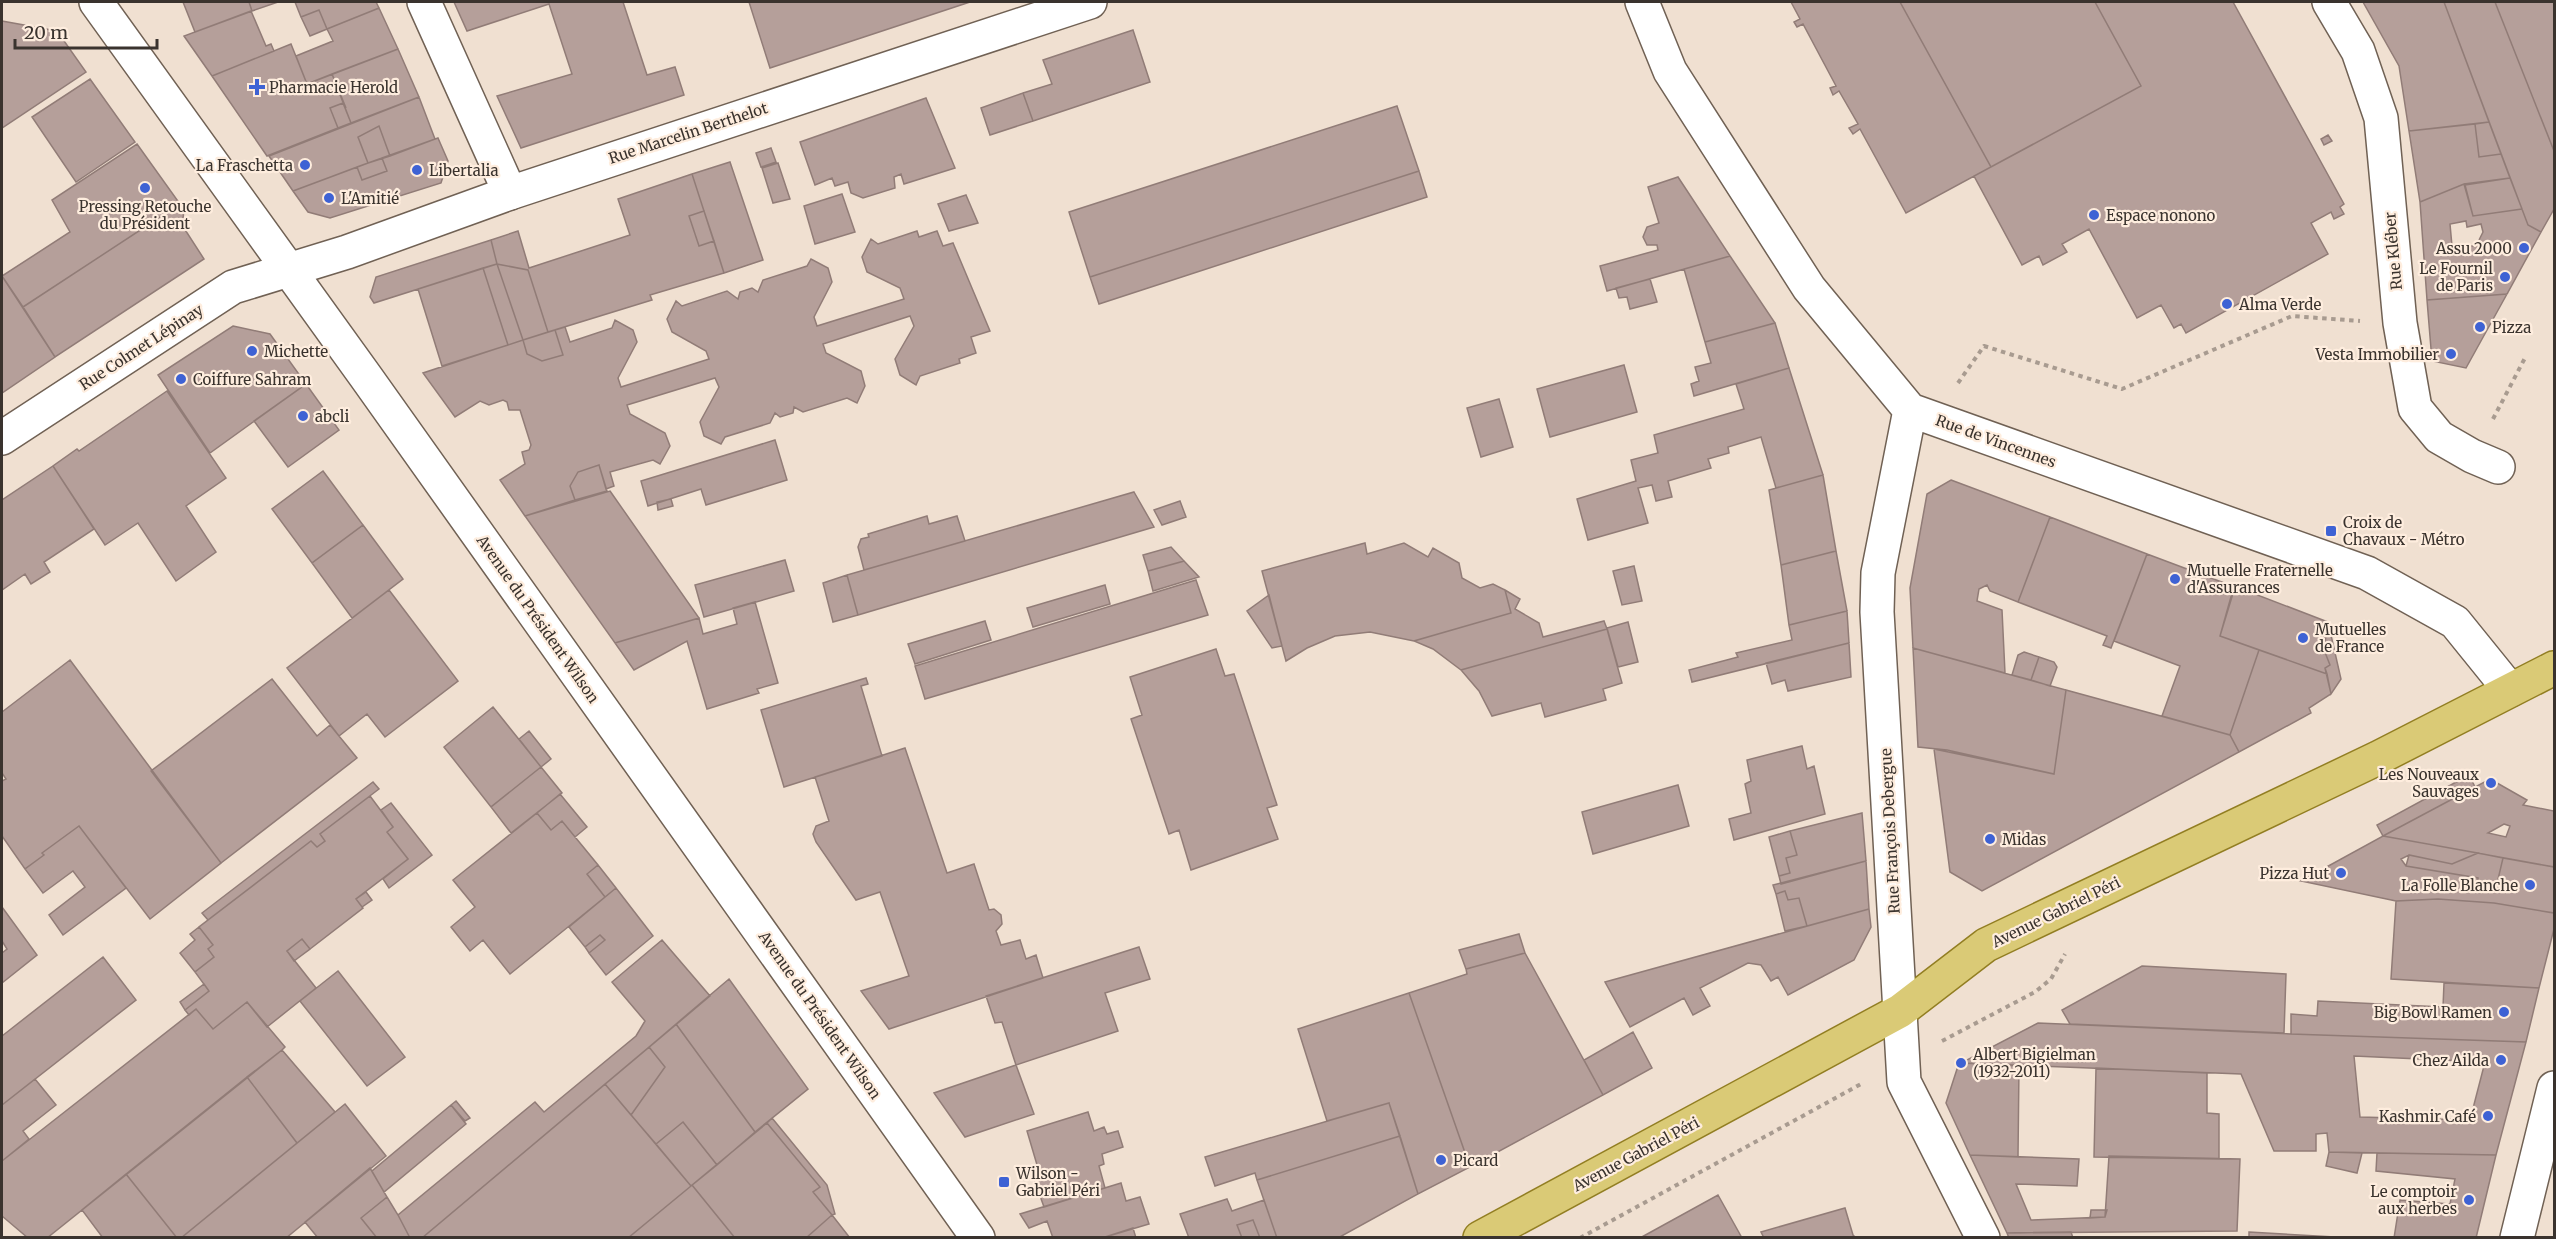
<svg xmlns="http://www.w3.org/2000/svg" width="2556" height="1239" font-family="Merriweather,serif">
<rect width="100%" height="100%" fill="#f0e0d1"/>
<path fill="#b59f9a" stroke="#917c77" stroke-width="1.5" fill-rule="evenodd" d="M183,2h66l3,9 -57,21z
M249,2h29l-26,9z
M295,2h81l3,6 -52,21 -8,-19 -18,7z
M454,2h169l24,73 28,-8 9,28 -163,53 -24,-52 75,-22 -23,-70 -82,27z
M749,2h221l-200,66z
M1791,2h109l91,165 -85,46 -46,-84 -7,5 -4,-6 9,-4 -19,-33 -6,4 -3,-7 6,-2 -33,-62 -6,3 -3,-5 6,-3z
M1900,2h195l46,84 -150,81z
M2095,2h138l111,202 -4,3 4,7 -10,5 -3,-7 -20,11 17,31 -142,79 -5,-9 -7,4 -13,-23 -24,13 -48,-89 -27,15 5,8 -24,13 -4,-9 -17,9 -48,-89 167,-90z
M2363,2h81l45,120 -80,9 -10,-65z
M2444,2h51l59,149v58l-13,23 -13,-7z
M2495,2h59v149z
M379,8l19,41 -91,35 -11,-28 37,-15 -6,-12z
M319,10l8,19 -17,7 -9,-19z
M251,11l15,35 5,-2 3,7 -62,25 -28,-40z
M2,21l55,10 29,41 -84,56z
M1133,30l17,52 -117,39 -10,-28 29,-9 -9,-24z
M291,44l16,40 25,-10 14,34 -3,-5 -13,5 8,20 -71,28 -55,-80z
M398,49l21,48 -68,26 -19,-49z
M90,79l45,63 -59,40 -44,-65z
M1023,93l10,28 -43,14 -9,-27z
M419,97l16,42 -45,17 -11,-30 -21,11 10,26 -75,28 -24,-35z
M926,98l29,70 -51,16 -3,-10 -7,3 1,11 -32,10 -12,-5 -3,-11 -13,4 -3,-8 -17,7 -15,-43z
M343,103l8,20 -13,5 -8,-20z
M1397,106l22,65 -329,106 -21,-65z
M2489,122l12,32 -22,3 -4,-33z
M2475,124l4,33 22,-3 9,24 -46,6 -44,18 -11,-71z
M379,126l11,30 -22,7 -10,-26z
M2328,135l4,6 -8,4 -3,-6z
M438,138l10,23 -7,22 -111,35 -22,-6 -15,-21 64,-24 5,13 25,-9 -5,-13z
M137,144l43,60 -157,103 -21,-31 68,-44 -18,-32z
M771,148l5,14 -15,5 -5,-14z
M382,158l5,13 -25,9 -5,-13z
M730,162l33,98 -39,13 -32,-99z
M778,163l12,36 -17,4 -11,-35z
M1419,171l8,26 -328,107 -9,-27z
M692,174l12,37 -15,5 10,30 15,-5 10,32 -74,22 2,5 -104,32 -20,-62 -31,-6 -6,-24 27,-9 11,37 101,-33 -12,-36z
M1678,177l52,79 -123,35 -7,-25 58,-16 -1,-5h-10l-4,-8 4,-10 12,-4 -11,-36z
M2510,178l12,31 -49,7 -8,-31z
M2464,184l9,32 49,-7 6,16 13,7 -34,62 -80,6 -7,-98zM2466,221l1,6 14,-3 2,8 -7,14h-24l-2,-22z
M842,194l13,38 -40,12 -11,-38z
M966,195l12,28 -29,8 -11,-27z
M180,204l4,7 -2,14 22,34 -149,98 -32,-50z
M704,211l10,30 -15,5 -10,-30z
M917,231l2,6 18,-6 6,15 10,-3 37,88 -19,6 5,16 -17,6 1,4 -40,13 -4,9 -16,-10 -5,-16 19,-33 -4,-10 -87,28 3,9 35,18 4,15 -8,17 -10,-5 -44,14 -9,-5 -1,6 -13,4 -5,-4 -5,10 -45,14 -4,7 -17,-8 -4,-14 19,-35 -4,-9 -88,27 3,9 35,19 5,13 -10,18 -7,-4 -43,12 4,14 -8,3 -7,-24 -21,7 -8,14 5,14 -50,16 -25,-36 25,-16 -3,-12 7,-2 2,-5 -11,-35h-11l-2,-8 -4,-2 -14,5 -9,-4 -25,16 -32,-44 100,-33 4,14 15,7 21,-6 -8,-25 10,-3 5,15 42,-14 3,-8 18,10 4,12 -19,36 3,9 88,-28 -3,-8 -34,-19 -5,-13 9,-18 6,5 45,-15 11,8 2,-7 12,-4 6,4 5,-12 44,-14 4,-7 17,9 4,14 -18,35 3,9 87,-27 -4,-11 -33,-16 -5,-15 9,-18 7,5z
M491,240l6,24 -123,39 -4,-6 6,-20z
M1730,256l45,67 -70,19 -21,-73z
M497,264l26,76 -15,5 -25,-77z
M497,264l31,6 20,62 -25,8z
M483,268l25,77 -66,21 -24,-77z
M2,276l53,81 -53,36z
M1650,279l7,23 -27,7 -3,-12 -8,1 -3,-10z
M2507,294l-41,74 -34,-7 -5,-61z
M1775,323l14,45 -95,28 -3,-12 8,-3 -4,-14 16,-4 -6,-21z
M233,326l37,8 36,50 -96,69 -52,-78z
M555,330l8,25 -21,6 -15,-7 -4,-14z
M1624,365l13,47 -87,25 -13,-48z
M1789,368l34,107 -47,13 -15,-51 -33,10 1,6 -21,6 3,9 -43,13 4,16 -16,4 -4,-16 -14,3 10,35 -60,17 -11,-41 59,-18 -5,-21 27,-7 -4,-18 90,-26 -8,-25z
M306,384l33,46 -51,37 -34,-46z
M167,391l59,87 -40,28 30,46 -40,29 -38,-58 -33,22 -52,-79 24,-17 2,2z
M1499,399l14,48 -32,10 -14,-49z
M775,440l12,40 -81,25 -5,-16 -53,17 -7,-25z
M599,465l8,26 -32,9 -5,-14 8,-14z
M53,466l41,63 -50,33 6,10 -19,12 -6,-10 -23,16v-90z
M323,471l40,54 -51,38 -40,-54z
M1823,475l13,76 -55,14 -12,-75z
M1951,480l99,37 -32,85 -28,-11 -3,-6 -8,4 -2,12 25,9 3,63 -92,-25 -3,-60 17,-94z
M610,491l89,127 -84,25 -90,-127z
M1134,492l20,35 -296,88 -11,-40z
M671,499l2,7 -15,4 -1,-8z
M1180,501l6,16 -24,8 -8,-15z
M927,516l2,8 28,-8 8,25 -101,29 -6,-23 3,-8 8,-2 -1,-3z
M2050,517l97,37 -36,94 -8,-3 4,-9 -89,-34z
M363,525l40,54 -51,39 -40,-55z
M1365,543l2,11 37,-11 24,14 5,-9 26,15 3,15 18,10 13,-4 12,6 6,23 -97,28 -44,-9 -35,4 -28,12 -21,13 -24,-90z
M1171,547l13,14 -36,10 -5,-16z
M1836,551l11,60 -58,14 -8,-60z
M2147,554l88,33 -15,49 39,14 -29,85 -68,-19 18,-50 -66,-25z
M785,560l9,31 -90,26 -9,-32z
M1184,561l15,16 -46,14 -5,-20z
M1634,566l8,35 -20,4 -9,-34z
M847,575l11,40 -25,7 -10,-39z
M1196,580l12,35 -283,84 -10,-33z
M1105,585l5,19 -77,23 -6,-19z
M2234,586l94,36 -4,28 6,15 -5,3 2,6 -107,-38z
M389,590l69,91 -73,56 -18,-23 -28,22 -52,-68z
M1505,590l15,9 -5,10 24,14 4,14 61,-16 3,8 -146,41 -28,-21 -19,-8 97,-28z
M1269,595l13,51 -10,2 -25,-37z
M755,602l23,81 -21,6 2,4 -52,16 -20,-68 -53,29 -19,-27 84,-25 4,16 34,-10 -4,-16z
M1847,611l2,32 -157,39 -3,-12 49,-13 -2,-4 56,-13 -3,-15z
M985,621l6,19 -76,24 -7,-20z
M1628,622l10,40 -20,5 -11,-39z
M2328,622l13,57 -10,15 -6,-26 5,-3 -6,-15z
M1607,629l15,54 -19,6 3,11 -61,17 -4,-14 -49,13 -13,-25 -18,-21z
M1849,643l2,34 -63,14 -3,-11 -13,4 -6,-21z
M1913,648l153,42 -12,84 -107,-24 -29,-3z
M1216,649l9,27 9,-2 43,131 -10,3 11,31 -87,31 -12,-40 -10,4 -38,-115 11,-4 -12,-38z
M2259,650l68,24 4,20 -22,14 2,5 -72,39 -9,-17z
M2024,652l15,5 -8,23 -19,-5 6,-20z
M2039,657l15,5 3,5 -7,19 -19,-6z
M70,660l151,203 -71,56 -71,-93 -37,27 2,2 -19,14 -23,-33v-55l4,-2 -4,-6v-61z
M866,678l2,6 -7,2 21,70 -98,31 -23,-77z
M272,679l45,57 13,-11 27,33 -136,105 -70,-92z
M2066,690l164,45 9,17 -257,139 -32,-19 -16,-123 120,25z
M493,707l48,60 -50,40 -47,-60z
M529,731l22,28 -10,8 -22,-28z
M1802,746l5,23 7,-3 11,48 -91,26 -5,-21 22,-6 -6,-29 6,-3 -4,-21z
M905,748l42,125 27,-9 15,46 5,-1 7,6 1,9 -6,7 5,14 19,-5 6,19 10,-4 7,23 -154,51 -28,-38 48,-15 -29,-84 -24,8 -40,-58 -3,-8 3,-8 13,-5 -14,-44z
M541,767l21,26 -51,40 -20,-26z
M2469,775l6,12 -92,49 -6,-11z
M2490,779l37,21 -4,5 31,6v56l-171,-31zM2504,824l6,2 -4,11 -18,-4z
M373,782l6,7 -59,45 5,7 -8,6 -6,-6 -103,79 -6,-7z
M1678,785l11,41 -96,28 -11,-42z
M560,794l27,33 -12,10 -13,-16 -11,9 -14,-17z
M370,796l23,31 -6,5 21,27 -52,40 7,9 -53,41 -8,-10 -15,12 29,37 -49,39 -20,-25 -34,27 -17,-20 -7,6 -4,-5 24,-19 -14,-19 19,-15 -6,-8 5,-4 -14,-18 112,-86 6,6 8,-6 -5,-7z
M391,803l41,52 -43,33 -6,-9 25,-20 -21,-27 6,-5 -12,-17z
M537,813l14,17 11,-9 36,44 -11,9 18,23 -95,77 -27,-34 -13,11 -19,-24 24,-20 -22,-27z
M1862,813l4,48 -85,23 -2,-8 11,-3 -4,-15 11,-3 -7,-24z
M79,826l47,62 -63,47 -14,-20 36,-28 -12,-16 -30,22 -18,-24 19,-14 -2,-2z
M1790,831l7,24 -11,3 4,15 -11,3 -10,-39z
M2383,836l95,17 -26,11 -43,-9 -8,4 5,7 72,12v3h7l-1,6 12,1 7,-30 51,9v46l-60,-10 -56,-4 -42,2 -95,-20z
M2478,853l25,5 -7,30 -12,-1 1,-6h-7v-3l-72,-12 3,-11 43,9z
M1866,861l3,48 -62,17 -8,-28 -11,2 -3,-9 -9,3 -3,-9z
M598,865l18,23 -11,9 -18,-23z
M616,888l37,48 -47,39 -17,-22 16,-13 -5,-5 -15,12 -16,-20z
M1785,891l3,9 11,-2 8,28 -22,5 -9,-37z
M366,892l6,8 -10,7 -6,-8z
M2438,899l56,4 60,10v16l-15,59 -148,-9 5,-78z
M2,907l35,48 -35,28v-30l5,-4 -5,-8z
M1869,909l2,18 -17,33 -66,35 -10,-18 -7,4 -10,-16 -13,-2 -48,25 10,18 -17,9 -9,-17 -54,29 -25,-45z
M199,927l14,18 -5,4 6,8 -19,15 -15,-19 15,-13 -5,-6z
M1519,934l6,19 -59,16 -7,-19z
M600,935l5,5 -16,13 -4,-6z
M302,939l8,10 -16,12 -7,-10z
M662,940l48,56 -288,242h-12l-12,-23 137,-113 9,10 92,-76 9,-15 -33,-39z
M1139,947l11,32 -45,14 13,38 -102,34 -14,-43 -7,1 -9,-27z
M1525,953l78,142 -133,72 -61,-174 58,-19 -1,-5z
M103,957l33,43 -134,105v-69z
M2142,966l144,8 -2,59 -214,-9 -8,-14z
M338,971l67,86 -38,29 -67,-85z
M729,979l79,110 -53,43 -79,-108z
M2444,983l95,5 -13,54 -235,-8v-20l26,2 1,-15 125,6z
M204,984l5,7 -24,19 -5,-8z
M1409,993l61,174 -52,27 -29,-91 -62,18 -29,-92z
M247,1002l38,45 -3,3 -235,188h-19l-26,-22v-55l194,-152 17,20z
M2038,1023l253,11 235,8 -30,113 -167,-3 -2,-19 -11,1v17h-42l-33,-77 -280,-11zM2354,1056l131,6 -15,58 -110,-3z
M676,1024l79,108 -38,33 -34,-43 -27,22 -25,-29 34,-48 -16,-20z
M1633,1032l19,36 -49,27 -19,-35z
M649,1047l16,20 -34,48 -26,-31z
M282,1050l53,62 -38,31 -50,-66z
M1961,1063l58,3 -1,91 -48,-2 -24,-52 12,-37z
M1016,1065l18,49 -69,23 -31,-44z
M2096,1068l111,5v40l12,1v45l-125,-2z
M247,1077l50,66 -116,95h-4l-51,-64z
M35,1079l21,26 -33,26 6,8 -27,22v-56z
M605,1084l86,102 -63,52h-206z
M456,1101l14,17 -5,3 -14,-16z
M1389,1103l11,33 -143,44 -2,-7 -40,13 -10,-29z
M345,1104l41,52 -100,82h-105z
M451,1105l15,19 -82,68 -12,-21z
M1088,1112l6,19 10,-4 3,7 11,-3 5,16 -21,7 2,10 -5,2 6,22 -61,19 -11,-31 7,-1 -13,-44z
M772,1118l55,67 8,29 -3,1 -19,-23 7,-5 -53,-64z
M683,1122l34,43 -26,21 -35,-42z
M767,1123l53,64 -7,5 19,23 -26,23h-71l-43,-53z
M1400,1136l18,58 -80,44h-61l-20,-58z
M2329,1152l33,1 -5,20 -31,-7z
M2377,1153l119,2 -20,83h-82l6,-38 50,4 5,-25 -79,-8z
M1970,1155l109,4 -2,27 -61,-2 15,36 74,-3 4,-61 131,3 -3,72 -230,2z
M370,1168l17,29 -26,21 16,20h-59l-13,-16z
M126,1174l51,64h-74l-21,-28z
M1121,1183l5,18 14,-4 9,27 -47,14h-49l-6,-17 -18,7 -9,-14z
M692,1185l43,53h-107l63,-52z
M1718,1195l24,43h-102z
M387,1197l11,18 12,23h-33l-16,-20z
M1227,1199l5,12 32,-11 13,38h-17l-7,-18 -16,5 5,13h-53l-9,-24z
M1845,1208l8,27 3,3h-92l-3,-6z
M2091,1210h16l-2,7 -15,1z
M832,1215l18,23h-44z
M1253,1220l7,18h-18l-5,-13z
M1133,1228l3,10h-34z
M2071,1232l2,6h-64l-2,-5z
M2249,1232l104,6h-104z"/>
<g fill="none" stroke-linecap="round" stroke-linejoin="round">
<g stroke="#706154" stroke-width="36">
<path id="pedestrian" d="M2329,2l29,49 23,67 19,205 15,85 24,29 33,19 26,11
M510,193l580,-191
M2517,1238l37,-150"/>
</g>
<g stroke="#706154" stroke-width="36">
<path id="minor" d="M1642,2l28,69 139,217 101,122 457,163 88,49 55,68
M1910,410l-32,163 -1,39 27,470 79,156
M2,438l231,-151 114,-35 163,-59 -86,-191"/>
</g>
<g stroke="#706154" stroke-width="36">
<path id="tertiary" d="M96,2l270,375 612,861"/>
</g>
<g stroke="#927e22" stroke-width="36">
<path id="primary" d="M1480,1238l420,-227 86,-66 392,-187 176,-90"/>
</g>
<path stroke="#a89b90" stroke-width="4" stroke-dasharray="4.5 4.5" stroke-linecap="butt" d="M1958,383l26,-37 138,43 170,-73 68,5
M2493,419l33,-63
M1942,1041l93,-49 16,-13 14,-25
M1580,1238l281,-154"/>
<use href="#pedestrian" stroke="#fff" stroke-width="33"/>
<use href="#minor" stroke="#fff" stroke-width="33"/>
<use href="#tertiary" stroke="#fff" stroke-width="33"/>
<use href="#primary" stroke="#daca76" stroke-width="33"/>
</g>
<g fill="#3e62d4" stroke="#feedde" stroke-width="2">
<path d="M254 78h6v6h6v6h-6v6h-6v-6h-6v-6h6z"/>
<circle cx="305" cy="165" r="6"/>
<circle cx="417" cy="170" r="6"/>
<circle cx="145" cy="188" r="6"/>
<circle cx="329" cy="198" r="6"/>
<circle cx="2094" cy="215" r="6"/>
<circle cx="2524" cy="248" r="6"/>
<circle cx="2505" cy="277" r="6"/>
<circle cx="2227" cy="304" r="6"/>
<circle cx="2480" cy="327" r="6"/>
<circle cx="252" cy="351" r="6"/>
<circle cx="2451" cy="354" r="6"/>
<circle cx="181" cy="379" r="6"/>
<circle cx="303" cy="416" r="6"/>
<rect x="2325" y="525" width="12" height="12" rx="3"/>
<circle cx="2175" cy="579" r="6"/>
<circle cx="2303" cy="638" r="6"/>
<circle cx="2491" cy="783" r="6"/>
<circle cx="1990" cy="839" r="6"/>
<circle cx="2341" cy="873" r="6"/>
<circle cx="2530" cy="885" r="6"/>
<circle cx="2504" cy="1012" r="6"/>
<circle cx="2501" cy="1060" r="6"/>
<circle cx="1961" cy="1063" r="6"/>
<circle cx="2488" cy="1116" r="6"/>
<circle cx="1441" cy="1160" r="6"/>
<rect x="998" y="1176" width="12" height="12" rx="3"/>
<circle cx="2469" cy="1200" r="6"/>
</g>
<g text-anchor="middle" dominant-baseline="central" stroke-width="4.5" stroke-linejoin="round" paint-order="stroke">
<g font-size="15" fill="#3a332e" stroke="#feedde" text-anchor="start">
<text x="269" y="87">Pharmacie Herold</text>
<text x="293" y="165" text-anchor="end">La Fraschetta</text>
<text x="429" y="170">Libertalia</text>
<text x="341" y="198">L'Amitié</text>
<text x="145" y="206" text-anchor="middle">Pressing Retouche<tspan x="145" dy="17">du Président</tspan></text>
<text x="2106" y="215">Espace nonono</text>
<text x="2512" y="248" text-anchor="end">Assu 2000</text>
<text x="2493" y="268" text-anchor="end">Le Fournil<tspan x="2493" dy="17">de Paris</tspan></text>
<text x="2239" y="304">Alma Verde</text>
<text x="2492" y="327">Pizza</text>
<text x="264" y="351">Michette</text>
<text x="2439" y="354" text-anchor="end">Vesta Immobilier</text>
<text x="193" y="379">Coiffure Sahram</text>
<text x="315" y="416">abcli</text>
<text x="2343" y="522">Croix de<tspan x="2343" dy="17">Chavaux - Métro</tspan></text>
<text x="2187" y="570">Mutuelle Fraternelle<tspan x="2187" dy="17">d'Assurances</tspan></text>
<text x="2315" y="629">Mutuelles<tspan x="2315" dy="17">de France</tspan></text>
<text x="2479" y="774" text-anchor="end">Les Nouveaux<tspan x="2479" dy="17">Sauvages</tspan></text>
<text x="2002" y="839">Midas</text>
<text x="2329" y="873" text-anchor="end">Pizza Hut</text>
<text x="2518" y="885" text-anchor="end">La Folle Blanche</text>
<text x="2492" y="1012" text-anchor="end">Big Bowl Ramen</text>
<text x="1973" y="1054">Albert Bigielman<tspan x="1973" dy="17">(1932-2011)</tspan></text>
<text x="2489" y="1060" text-anchor="end">Chez Ailda</text>
<text x="2476" y="1116" text-anchor="end">Kashmir Café</text>
<text x="1453" y="1160">Picard</text>
<text x="1016" y="1173">Wilson -<tspan x="1016" dy="17">Gabriel Péri</tspan></text>
<text x="2457" y="1191" text-anchor="end">Le comptoir<tspan x="2457" dy="17">aux herbes</tspan></text>
</g>
<g font-size="15" fill="#3a332e" stroke="#feedde">
<text transform="translate(688 133) rotate(-18)">Rue Marcelin Berthelot</text>
<text transform="translate(2393 251) rotate(-95)">Rue Kléber</text>
<text transform="translate(141 347) rotate(-33)">Rue Colmet Lépinay</text>
<text transform="translate(1996 441) rotate(20)">Rue de Vincennes</text>
<text transform="translate(538 619) rotate(55)">Avenue du Président Wilson</text>
<text transform="translate(1890 831) rotate(-93)">Rue François Debergue</text>
<text transform="translate(2056 912) rotate(-26)">Avenue Gabriel Péri</text>
<text transform="translate(820 1015) rotate(55)">Avenue du Président Wilson</text>
<text transform="translate(1636 1154) rotate(-28)">Avenue Gabriel Péri</text>
</g>
</g>
<rect width="2556" height="1239" fill="none" stroke="#3a332e" stroke-width="6"/>
<path d="M15 39v9h142v-9" fill="none" stroke="#3a332e" stroke-width="3"/>
<text x="24" y="39" font-size="18" fill="#3a332e" stroke="#feedde" stroke-width="4.5" paint-order="stroke">20 m</text>
</svg>
